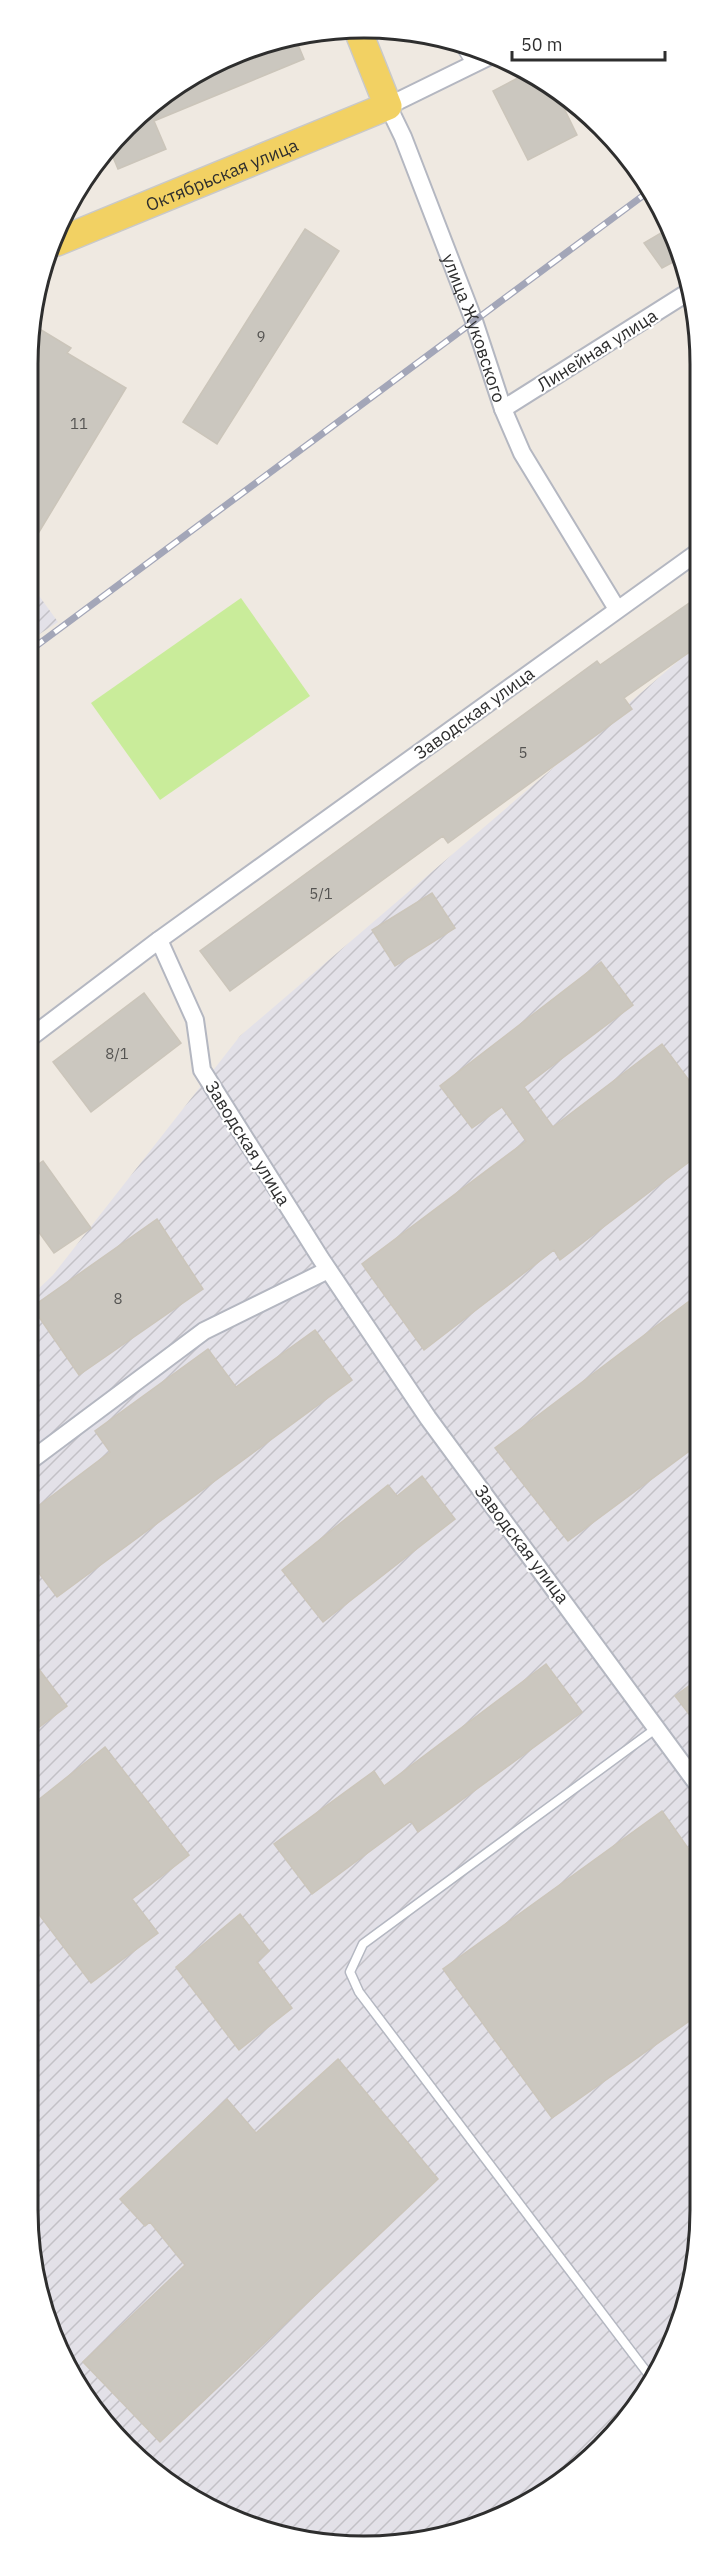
<svg xmlns="http://www.w3.org/2000/svg" width="728" height="2574" font-family="'IBM Plex Sans',sans-serif">
<defs>
<pattern id="industrial-furrows" width="10" height="10" patternUnits="userSpaceOnUse" patternTransform="scale(1.5)"><rect width="10" height="10" fill="#e3e1e8"/><path d="M-1 1l2-2M0 10L10 0M9 11l2-2" fill="none" stroke="#c3c1c7"/></pattern>
</defs>
<rect width="100%" height="100%" fill="#efe9e1"/>
<path fill="url(#industrial-furrows)" d="M32,586l26,36 -26,17z
M698,644l-3,1631 -51,122 -75,81 -117,57 -110,11 -127,-34 -104,-80 -58,-93 -26,-129 3,-913 23,-22 187,-239z"/>
<path fill="#c9ec9a" d="M241,598l69,98 -150,104 -69,-97z"/>
<path fill="#cbc7bf" stroke="#cbc5ba" stroke-width="1.5" d="M294,35l10,24 -150,62 12,28 -48,20 -8,-19 66,-66z
M531,71l33,27 -4,2 17,35 -49,25 -35,-69z
M671,227l10,31 -19,10 -18,-25z
M305,229l34,22 -122,193 -34,-22z
M33,325l38,23 -4,5 59,35 -93,154z
M698,597v49l-74,52 8,11 -184,134 -5,-7 -213,155 -30,-40 397,-290 3,4z
M432,893l23,35 -60,38 -23,-36z
M601,962l32,43 -109,82 29,40 109,-83 35,47v65l-137,104 -6,-10 -130,100 -62,-86 164,-123 -24,-34 -30,21 -32,-42z
M144,993l37,50 -90,69 -38,-50z
M43,1161l48,67 -37,25 -24,-33v-50z
M157,1219l46,70 -124,86 -47,-68z
M696,1296v150l-128,95 -73,-93z
M315,1330l37,50 -295,217 -28,-37v-47l81,-61 -15,-21 113,-82 28,38z
M422,1476l33,43 -132,103 -41,-52 106,-85 9,11z
M29,1656l38,50 -38,29z
M546,1664l36,48 -164,120 -7,-11 -99,73 -38,-50 100,-73 10,15z
M696,1681v42l-21,-27z
M105,1747l84,108 -57,44 26,34 -67,50 -63,-83v-92z
M662,1811l33,47v159l-143,101 -109,-149z
M240,1914l29,37 -12,11 35,46 -53,42 -63,-83z
M338,2059l100,120 -278,263 -77,-80 102,-97 -35,-43 -5,4 -25,-27 107,-100 29,34z"/>
<g fill="none" stroke-linecap="round" stroke-linejoin="round">
<g stroke="#b4b7c1" stroke-width="11">
<path id="service" d="M459,45l13,20
M652,2379l-293,-387 -9,-20 13,-28 295,-217"/>
</g>
<g stroke="#b4b7c1" stroke-width="20">
<g id="minor">
<path id="s1" d="M490,56l-102,50 15,31 71,184 29,88 19,44 95,156"/>
<path d="M503,409l187,-118"/>
<path d="M159,940l36,80 7,50 119,189 107,159 267,363"/>
<path d="M31,1037l128,-97 539,-388"/>
<path d="M30,1461l174,-130 124,-61"/>
</g>
</g>
<g stroke="#c9c9c9" stroke-width="30">
<g id="primary">
<path id="s2" d="M57,242l331,-136 -29,-73"/>
</g>
</g>
<use href="#service" stroke="#fff" stroke-width="8"/>
<use href="#minor" stroke="#fff" stroke-width="16"/>
<use href="#primary" stroke="#f2d163" stroke-width="27"/>
<g stroke="#a3a6b8" stroke-width="7">
<path id="rail" d="M32,649l616,-457"/>
</g>
<use href="#rail" stroke="#fff" stroke-width="4.5" stroke-dasharray="14" stroke-linecap="butt"/>
</g>
<g text-anchor="middle" dominant-baseline="central" stroke-width="4.5" stroke-linejoin="round" paint-order="stroke">
<g font-size="15" fill="#555452">
<text x="261" y="336">9</text>
<text x="79" y="423">11</text>
<text x="523" y="752">5</text>
<text x="321" y="893">5/1</text>
<text x="117" y="1053">8/1</text>
<text x="118" y="1298">8</text>
</g>
<g font-size="18" fill="#2e2e2e" stroke="#fff">
<text stroke="none"><textPath href="#s2" startOffset="178">Октябрьская улица</textPath></text>
<text stroke="none"><textPath href="#s1" startOffset="352">улица Жуковского</textPath></text>
<text transform="translate(597 350) rotate(-32)">Линейная улица</text>
<text transform="translate(474 713) rotate(-36)">Заводская улица</text>
<text transform="translate(248 1143) rotate(58)">Заводская улица</text>
<text transform="translate(522 1544) rotate(53)">Заводская улица</text>
</g>
</g>
<path d="M0 0H728V2574H0ZM364 38H364A326 326 0 0 1 690 364V2210A326 326 0 0 1 364 2536H364A326 326 0 0 1 38 2210V364A326 326 0 0 1 364 38Z" fill="#fff" fill-rule="evenodd"/>
<path fill="none" stroke="#2e2e2e" stroke-width="3" d="M364 38H364A326 326 0 0 1 690 364V2210A326 326 0 0 1 364 2536H364A326 326 0 0 1 38 2210V364A326 326 0 0 1 364 38Z"/>
<path d="M512 51v9h153v-9" fill="none" stroke="#2e2e2e" stroke-width="3"/>
<text x="521" y="51" font-size="18" fill="#2e2e2e" stroke="#ffffff" stroke-width="4.5" paint-order="stroke">50 m</text>
</svg>
